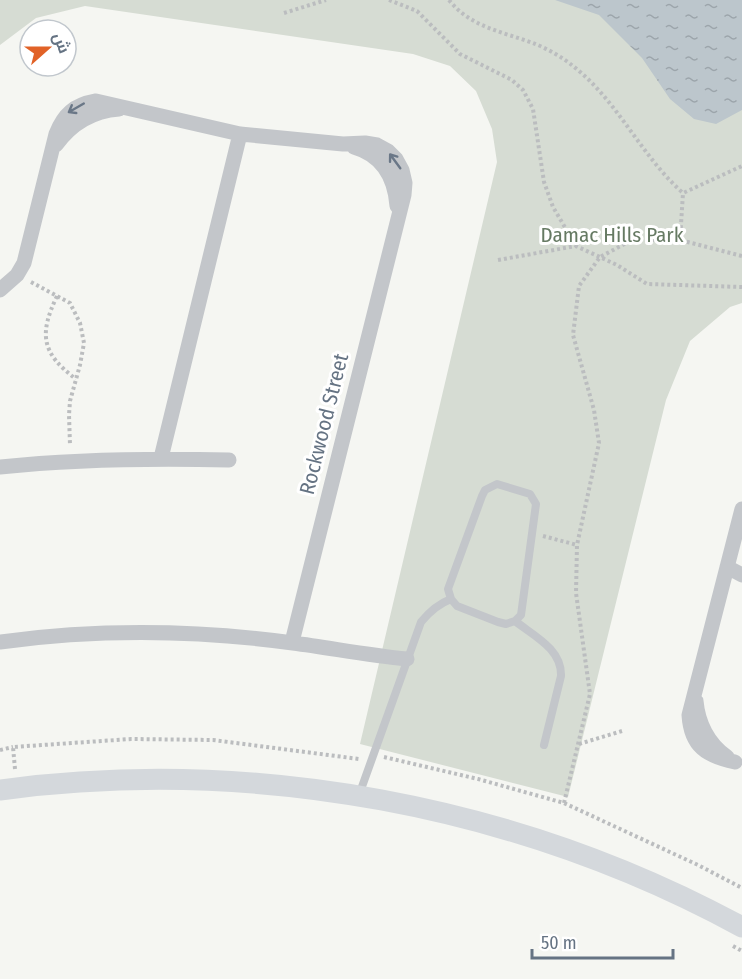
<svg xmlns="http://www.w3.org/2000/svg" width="742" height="979" font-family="'Fira Sans Condensed',Cairo,sans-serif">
<defs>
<pattern id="water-ripples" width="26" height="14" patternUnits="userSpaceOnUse" patternTransform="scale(1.5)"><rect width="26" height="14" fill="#bcc6cc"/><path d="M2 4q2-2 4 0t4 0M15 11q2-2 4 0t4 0" fill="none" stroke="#9ca5ab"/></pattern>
</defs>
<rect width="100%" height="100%" fill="#f5f6f2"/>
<path fill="#d6dcd3" d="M0,0h742v303l-12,4 -40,34 -24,59 -98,397 -208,-53 137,-582 -5,-33 -16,-38 -26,-25 -37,-12 -328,-48 -49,12 -36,27z"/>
<path fill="url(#water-ripples)" d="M555,0h187v110l-26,14 -22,-5 -24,-20 -28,-41 -43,-43z"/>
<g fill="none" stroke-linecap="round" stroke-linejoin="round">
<path stroke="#bbbdbf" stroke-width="4" stroke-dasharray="3 3" stroke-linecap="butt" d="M389,0l28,11 43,43 52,26 11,10 10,19 11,73 9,25 23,39 41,19 30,19 95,3
M449,0c21,27 54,32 84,43 13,5 29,14 40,23 45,35 68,90 110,127l59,-27
M284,13l42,-13
M680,240l3,-47
M498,260l78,-14
M31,282l39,21 10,20 4,20 -4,22 -10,36 -1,14 1,30
M57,296c-18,38 -16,57 19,83
M543,536l34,9
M579,744l43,-13
M0,750l13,-3
M384,757l94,22 86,24 134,62 44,23
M15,769l-2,-22 118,-8 82,1 146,19
M564,803l26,-109 -14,-101 1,-48 22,-102 -5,-33 -21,-75 6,-49 21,-29 32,-17h48l62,16
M733,946l9,5"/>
<path stroke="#c3c6ca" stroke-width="8" d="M497,484l33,10 6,10 -15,111 -6,6 -9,3 -8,-2 -41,-16 -6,-7 -3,-10 34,-93 3,-6z
M515,621c19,15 47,28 46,55l-17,69
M359,795l62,-173c9,-11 17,-18 30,-23"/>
<path stroke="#c3c6ca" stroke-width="15" d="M56,145c15,-21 37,-34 63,-36
M354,147c28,8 41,31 43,59
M0,290l17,-15 7,-12 32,-129c8,-20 18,-29 40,-33l144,33 103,10 22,-1 12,2 11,6 8,8 6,11 3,13 -1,12 -112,447
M161,458l79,-324
M0,467c78,-8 150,-9 229,-7
M727,567l15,8
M0,642c96,-13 197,-12 293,1 38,5 75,12 114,16
M696,701c2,22 12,43 31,56
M735,762c-28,-6 -44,-15 -46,-47l53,-206"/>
<path stroke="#d4d8dc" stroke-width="21" d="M0,790c253,-34 518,15 742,137"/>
</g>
<defs><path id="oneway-shaft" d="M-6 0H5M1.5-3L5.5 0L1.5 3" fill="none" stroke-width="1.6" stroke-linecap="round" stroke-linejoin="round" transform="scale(1.5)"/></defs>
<g stroke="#6a7787">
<use href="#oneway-shaft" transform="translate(76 108) rotate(150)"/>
<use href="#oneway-shaft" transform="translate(395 161) rotate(-126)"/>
</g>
<g text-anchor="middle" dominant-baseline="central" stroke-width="6" stroke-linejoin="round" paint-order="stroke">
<g font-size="21" fill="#667a63" stroke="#fff">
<text x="612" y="235">Damac Hills Park</text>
</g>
<g font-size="21" fill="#657383" stroke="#fff">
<text transform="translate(324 424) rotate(-76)">Rockwood Street</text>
</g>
</g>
<g transform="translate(48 48) rotate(69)"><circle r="28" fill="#ffffff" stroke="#c1c7cd" stroke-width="1.5"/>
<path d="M0-4.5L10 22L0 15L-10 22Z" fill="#e16227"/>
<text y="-9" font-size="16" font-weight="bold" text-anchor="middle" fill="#657383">ش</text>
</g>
<path d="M532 949v9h141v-9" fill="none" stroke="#657383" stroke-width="3"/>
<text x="541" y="949" font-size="18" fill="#657383" stroke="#ffffff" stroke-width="4.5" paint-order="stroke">50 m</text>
</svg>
